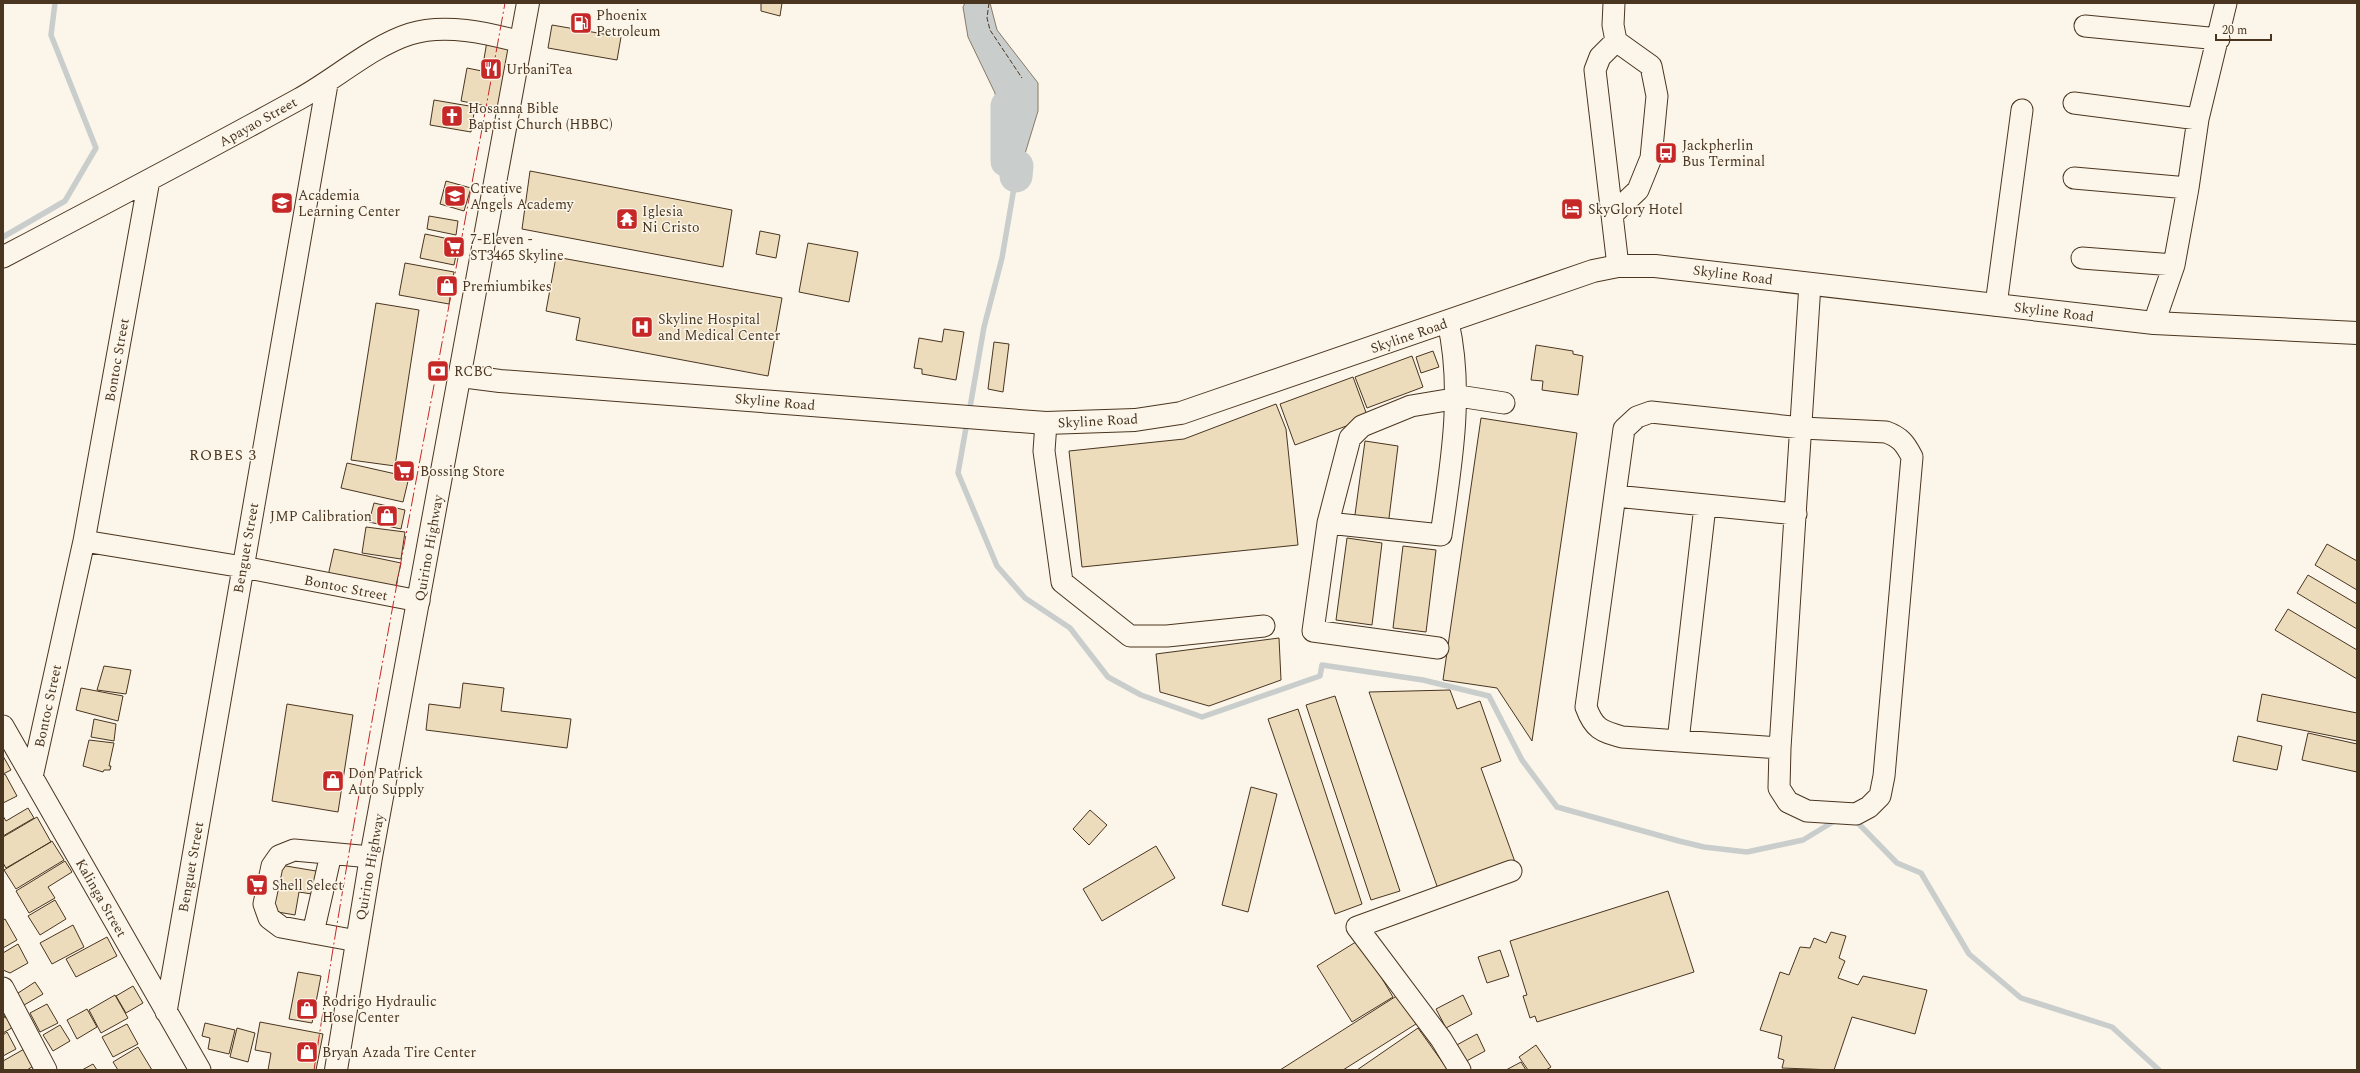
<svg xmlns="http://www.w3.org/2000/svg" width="2360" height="1073" font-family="Spectral,serif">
<rect width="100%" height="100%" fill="#fbf6e9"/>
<path fill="#c9cecd" stroke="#887966" d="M965,3h25l7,27 41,53v28l-14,46 -8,19 -15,-42 -6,-41 -27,-56 -5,-30z"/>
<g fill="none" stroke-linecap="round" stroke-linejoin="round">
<path stroke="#c9cecd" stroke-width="5.5" d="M3,237l62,-36 31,-53 -45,-113 4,-32
M969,413l15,-86 18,-69 14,-82
M967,422l-9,51 39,93 28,32 45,30 38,49 33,18 61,22 118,-41 2,-11 101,15 66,16 33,64 35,47 122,34 25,6 43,5 56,-12 33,-20
M1854,819l43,44 24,10 48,81 52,44 91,29 47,43"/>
<path stroke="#c9cecd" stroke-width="33" d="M1007,106v55l10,5 -1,10"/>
</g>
<path fill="#ecdcbc" stroke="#4a3520" d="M761,3h21l-2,13 -19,-5z
M552,25l69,12 -4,23 -69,-12z
M487,41l26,5 -11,63 -41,-8 6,-33 15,3z
M434,100l41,7 -4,25 -41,-7z
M530,171l202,39 -9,57 -201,-38z
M446,181l25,7 -7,23 -24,-7z
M429,216l29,5 -2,14 -29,-6z
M760,231l20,4 -4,23 -20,-4z
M425,234l34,7 -5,24 -34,-7z
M808,243l50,9 -9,50 -50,-10z
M556,257l226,41 -14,78 -192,-36 4,-22 -34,-7z
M405,263l49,9 -5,32 -50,-9z
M376,303l43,7 -24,156 -44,-6z
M944,329l20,3 -8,48 -34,-6v-5l-8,-1 5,-30 23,4z
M994,342l15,2 -6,48 -15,-3z
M1536,345l37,6v3l10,2 -5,39 -36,-5 1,-9 -12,-1z
M1433,351l6,16 -18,6 -5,-16z
M1412,356l11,31 -56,21 -12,-31z
M1353,377l15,41 -73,27 -15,-41z
M1276,404l10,25 12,116 -216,22 -13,-116 115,-12z
M1481,418l96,15 -45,308 -35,-53 -54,-8z
M1365,441l33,5 -10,80 -34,-4z
M347,463l62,14 -6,25 -62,-14z
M374,503l31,7 -4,19 -32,-7z
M366,527l39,5 -4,27 -39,-6z
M1347,538l35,5 -10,82 -36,-5z
M2327,544l30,17v29l-42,-25z
M1403,546l33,4 -10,82 -33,-4z
M334,549l67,14 -6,27 -67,-14z
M2308,575l49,29v25l-60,-36z
M2288,609l69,41v29l-82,-49z
M1279,638l2,42 -72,26 -49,-14 -4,-38z
M104,666l27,4 -5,24 -29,-4z
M463,683l41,5 -3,23 70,8 -4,29 -141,-18 3,-26 31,4z
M81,688l42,8 -5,25 -42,-11z
M1450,690l7,19 23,-8 21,60 -20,7 34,94 -77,27 -69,-197z
M2262,694l95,19v28l-100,-20z
M1335,696l65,195 -29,9 -65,-195z
M287,704l66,11 -15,97 -66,-11z
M1298,709l64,195 -27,10 -67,-195z
M94,719l22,5 -2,17 -23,-4z
M2308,733l49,11v28l-55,-12z
M2238,736l44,10 -5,24 -44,-9z
M89,740l25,3 -5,23h2l-1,4h-6l-1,2 -20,-6z
M3,756l8,14 -8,4z
M5,774l12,22 -14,7v-28z
M1251,787l26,7 -29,118 -26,-7z
M28,808l6,10 -31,18v-20l3,5z
M1090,810l17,15 -18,20 -16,-16z
M37,817l14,25 -45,26 -3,-5v-26z
M52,841l12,19 -48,29 -12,-19z
M1156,846l19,32 -73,43 -19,-32z
M65,861l7,11 -24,15 7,11 -26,15 -13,-22z
M280,865l42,7 -4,23 -19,-3 -4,23 -23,-4z
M1668,891l26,81 -157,50 -2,-6 -5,2 -7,-22 4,-1 -17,-54z
M55,900l11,19 -26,16 -12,-19z
M5,919l12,21 -14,8v-28z
M73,925l11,22 -32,17 -12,-21z
M1831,932l15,4 -7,22 6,3 -7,17 20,7 5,-9 64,14 -12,44 -63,-17 -18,53 -52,-2 2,-8 -6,-2 4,-22 -22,-6 20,-58 9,3 11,-28 10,1 4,-10 12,5z
M107,937l10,19 -41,21 -10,-18z
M1359,940l34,57 -41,25 -35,-56z
M18,944l10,19 -18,10 -7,-3v-17z
M1500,950l9,26 -22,7 -9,-26z
M298,972l23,4 -9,47 -23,-4z
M35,982l8,12 -24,14 -7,-11z
M133,986l10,17 -17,10 -10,-17z
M115,995l13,23 -27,15 -12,-23z
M1398,995l18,29 -73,46h-63z
M1463,995l9,19 -26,14 -10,-19z
M47,1004l11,19 -18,9 -10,-19z
M87,1009l10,18 -20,12 -10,-19z
M3,1013l2,5 6,-4 6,11 -14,8z
M260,1022l63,12 -7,36h-48l3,-17 -16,-3z
M205,1023l30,7 -6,24 -21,-5 2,-11 -8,-2z
M127,1024l11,20 -25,13 -11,-20z
M60,1025l10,16 -17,10 -10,-16z
M237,1028l18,5 -7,29 -18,-5z
M1418,1028l30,42h-91z
M7,1032l9,17 -13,7v-21z
M1477,1034l8,17 -24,13 -8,-17z
M1536,1045l15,22 -5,3h-18l-9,-13z
M138,1047l14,23h-34l-5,-8z
M26,1048l9,17 -8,5h-24v-9z
M1521,1062l5,8h-20z
M93,1064l4,6h-15z"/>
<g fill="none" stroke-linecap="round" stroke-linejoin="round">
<g stroke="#4a3520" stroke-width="23">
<path id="minor" d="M2085,26l134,13
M1616,41l-16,16 -5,13 23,196
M2074,103l124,16
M2074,178l114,10
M1613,214l25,-24 13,-32 6,-62 -6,-30 -35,-25 -3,-16 1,-22
M3,257c99,-52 198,-104 296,-158 35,-19 73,-53 111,-65 35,-11 77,-1 111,8
M2082,258l92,7
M1996,305l26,-195
M2154,323l20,-58 14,-77 10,-69 28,-116
M1046,423l-2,28 18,131 68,54h37l97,-10
M1615,496l181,18
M1328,523l113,12c10,-69 23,-144 7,-213
M84,541l159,26 176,34
M1438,648l-125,-17 15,-108 22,-85 12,-12 49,-20 54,-9 39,6
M3,726l197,344
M1678,741l27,-235
M1780,748l-158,-11c-21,-6 -28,-8 -36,-30l38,-278 13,-12 14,-5 151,16 84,4c14,5 19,11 26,25l-28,319 -4,20 -11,11 -13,7 -49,-3 -19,-9 -9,-14 1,-40 30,-464
M32,777l52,-236 65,-361
M313,933l18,-79
M357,941l-76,-14 -12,-9 -5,-14 8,-38 7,-10 15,-6 77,7
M3,988l43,82
M166,1012l161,-928
M1460,1070l-19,-31 -84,-112 154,-56"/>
</g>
<g stroke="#4a3520" stroke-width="24">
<path id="major" d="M461,376l39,5 546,42 89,-3 46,-7 412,-142 25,-5h37l499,57 203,10
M336,1070l35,-213 157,-854"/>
</g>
<use href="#minor" stroke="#fbf6e9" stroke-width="21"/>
<use href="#major" stroke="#fbf6e9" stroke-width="22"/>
<path stroke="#4a3520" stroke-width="1" stroke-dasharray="5 2" stroke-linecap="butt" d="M989,3l-2,15 3,12 32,48"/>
<path stroke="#c62828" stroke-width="1" stroke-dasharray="14 3 2 3" stroke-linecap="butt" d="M314,1070c54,-357 127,-711 191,-1067"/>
</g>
<defs>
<g id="fuel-square" transform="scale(1.15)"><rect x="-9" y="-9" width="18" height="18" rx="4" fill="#c62828" stroke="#fbf6e9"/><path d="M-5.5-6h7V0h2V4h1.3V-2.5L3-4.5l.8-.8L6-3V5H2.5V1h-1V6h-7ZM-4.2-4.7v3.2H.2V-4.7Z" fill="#fff"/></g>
<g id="restaurant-square" transform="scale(1.15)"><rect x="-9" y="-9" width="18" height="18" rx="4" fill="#c62828" stroke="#fbf6e9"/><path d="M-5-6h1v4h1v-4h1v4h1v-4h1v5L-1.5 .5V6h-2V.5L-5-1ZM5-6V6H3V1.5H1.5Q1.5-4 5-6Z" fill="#fff"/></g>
<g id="church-square" transform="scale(1.15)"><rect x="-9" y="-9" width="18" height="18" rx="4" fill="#c62828" stroke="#fbf6e9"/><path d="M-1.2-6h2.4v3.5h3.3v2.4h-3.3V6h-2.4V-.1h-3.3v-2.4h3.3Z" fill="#fff"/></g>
<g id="bus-square" transform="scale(1.15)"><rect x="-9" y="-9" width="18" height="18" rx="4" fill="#c62828" stroke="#fbf6e9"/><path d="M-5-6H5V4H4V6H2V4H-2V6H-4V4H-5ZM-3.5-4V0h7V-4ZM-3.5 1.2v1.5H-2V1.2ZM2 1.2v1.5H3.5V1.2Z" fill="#fff"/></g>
<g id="school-square" transform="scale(1.15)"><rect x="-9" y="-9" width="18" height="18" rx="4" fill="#c62828" stroke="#fbf6e9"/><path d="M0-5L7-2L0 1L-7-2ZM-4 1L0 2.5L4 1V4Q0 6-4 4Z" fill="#fff"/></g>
<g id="hotel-square" transform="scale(1.15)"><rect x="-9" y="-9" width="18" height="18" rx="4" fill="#c62828" stroke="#fbf6e9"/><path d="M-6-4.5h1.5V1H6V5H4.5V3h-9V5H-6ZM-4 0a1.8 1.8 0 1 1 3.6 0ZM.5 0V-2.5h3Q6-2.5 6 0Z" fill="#fff"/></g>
<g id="temple-square" transform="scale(1.15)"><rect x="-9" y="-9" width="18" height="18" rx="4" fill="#c62828" stroke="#fbf6e9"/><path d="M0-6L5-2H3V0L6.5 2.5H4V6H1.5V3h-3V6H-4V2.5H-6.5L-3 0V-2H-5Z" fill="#fff"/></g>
<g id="supermarket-square" transform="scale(1.15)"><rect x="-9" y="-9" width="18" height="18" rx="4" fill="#c62828" stroke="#fbf6e9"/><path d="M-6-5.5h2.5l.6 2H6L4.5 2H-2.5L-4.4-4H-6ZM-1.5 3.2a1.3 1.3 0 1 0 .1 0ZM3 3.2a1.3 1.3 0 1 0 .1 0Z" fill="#fff"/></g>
<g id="shop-square" transform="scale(1.15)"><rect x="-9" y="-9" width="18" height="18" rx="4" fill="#c62828" stroke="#fbf6e9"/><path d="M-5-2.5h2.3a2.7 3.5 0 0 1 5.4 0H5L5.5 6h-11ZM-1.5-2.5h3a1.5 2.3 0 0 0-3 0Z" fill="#fff"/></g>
<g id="hospital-square" transform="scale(1.15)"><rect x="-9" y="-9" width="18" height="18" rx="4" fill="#c62828" stroke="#fbf6e9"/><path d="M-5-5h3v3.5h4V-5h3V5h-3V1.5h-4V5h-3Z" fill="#fff"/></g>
<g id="bank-square" transform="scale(1.15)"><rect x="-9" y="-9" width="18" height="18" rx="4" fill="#c62828" stroke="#fbf6e9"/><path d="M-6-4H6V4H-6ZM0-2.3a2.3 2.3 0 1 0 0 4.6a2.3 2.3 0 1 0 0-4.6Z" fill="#fff"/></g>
</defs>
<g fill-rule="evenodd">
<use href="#fuel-square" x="581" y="23"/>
<use href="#restaurant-square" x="491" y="69"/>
<use href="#church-square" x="452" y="116"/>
<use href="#bus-square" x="1666" y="153"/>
<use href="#school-square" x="455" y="196"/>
<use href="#school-square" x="282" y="203"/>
<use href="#hotel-square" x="1572" y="209"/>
<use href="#temple-square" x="627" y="219"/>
<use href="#supermarket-square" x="454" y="247"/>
<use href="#shop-square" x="447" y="286"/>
<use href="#hospital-square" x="642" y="327"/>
<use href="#bank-square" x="438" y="371"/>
<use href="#supermarket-square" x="404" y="471"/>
<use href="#shop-square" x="387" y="516"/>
<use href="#shop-square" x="333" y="781"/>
<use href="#supermarket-square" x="257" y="885"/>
<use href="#shop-square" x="307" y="1009"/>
<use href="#shop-square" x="307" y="1052"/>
</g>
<g text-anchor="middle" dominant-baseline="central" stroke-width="3" stroke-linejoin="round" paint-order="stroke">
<g font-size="14" fill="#4a3520" stroke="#fbf6e9" text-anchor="start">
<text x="596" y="15">Phoenix<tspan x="596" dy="16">Petroleum</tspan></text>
<text x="506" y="69">UrbaniTea</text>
<text x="468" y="108">Hosanna Bible<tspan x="468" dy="16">Baptist Church (HBBC)</tspan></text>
<text x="1682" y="145">Jackpherlin<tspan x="1682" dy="16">Bus Terminal</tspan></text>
<text x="470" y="188">Creative<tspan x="470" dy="16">Angels Academy</tspan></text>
<text x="298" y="195">Academia<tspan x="298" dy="16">Learning Center</tspan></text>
<text x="1588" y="209">SkyGlory Hotel</text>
<text x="642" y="211">Iglesia<tspan x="642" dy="16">Ni Cristo</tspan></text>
<text x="470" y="239">7-Eleven -<tspan x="470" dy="16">ST3465 Skyline</tspan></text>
<text x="462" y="286">Premiumbikes</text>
<text x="658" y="319">Skyline Hospital<tspan x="658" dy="16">and Medical Center</tspan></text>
<text x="454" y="371">RCBC</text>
<text x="420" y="471">Bossing Store</text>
<text x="372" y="516" text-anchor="end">JMP Calibration</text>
<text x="348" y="773">Don Patrick<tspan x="348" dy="16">Auto Supply</tspan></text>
<text x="272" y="885">Shell Select</text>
<text x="322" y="1001">Rodrigo Hydraulic<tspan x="322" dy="16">Hose Center</tspan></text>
<text x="322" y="1052">Bryan Azada Tire Center</text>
</g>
<g font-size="14" fill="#4a3520" stroke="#fbf6e9">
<text transform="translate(258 122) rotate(-29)">Apayao Street</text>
<text transform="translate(1733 275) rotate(7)">Skyline Road</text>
<text transform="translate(2054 312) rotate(7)">Skyline Road</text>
<text transform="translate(1409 336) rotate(-19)">Skyline Road</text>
<text transform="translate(117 360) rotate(-80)">Bontoc Street</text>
<text transform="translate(775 402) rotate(5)">Skyline Road</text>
<text transform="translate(1098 421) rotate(-3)">Skyline Road</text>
<text transform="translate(246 548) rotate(-80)">Benguet Street</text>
<text transform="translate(429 548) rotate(-80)">Quirino Highway</text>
<text transform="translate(346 588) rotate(11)">Bontoc Street</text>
<text transform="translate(48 706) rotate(-78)">Bontoc Street</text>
<text transform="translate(191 867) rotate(-80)">Benguet Street</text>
<text transform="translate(370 867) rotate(-80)">Quirino Highway</text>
<text transform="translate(101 898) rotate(60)">Kalinga Street</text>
</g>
<g font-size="15" letter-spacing="1" fill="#4a3520" stroke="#fbf6e9">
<text x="223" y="455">ROBES 3</text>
</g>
</g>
<rect width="2360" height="1073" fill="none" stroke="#4a3520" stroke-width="8"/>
<path d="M2216 34v6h55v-6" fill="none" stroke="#4a3520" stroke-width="2"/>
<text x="2222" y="34" font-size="12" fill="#4a3520" stroke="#fbf6e9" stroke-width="3" paint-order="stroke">20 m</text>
</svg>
